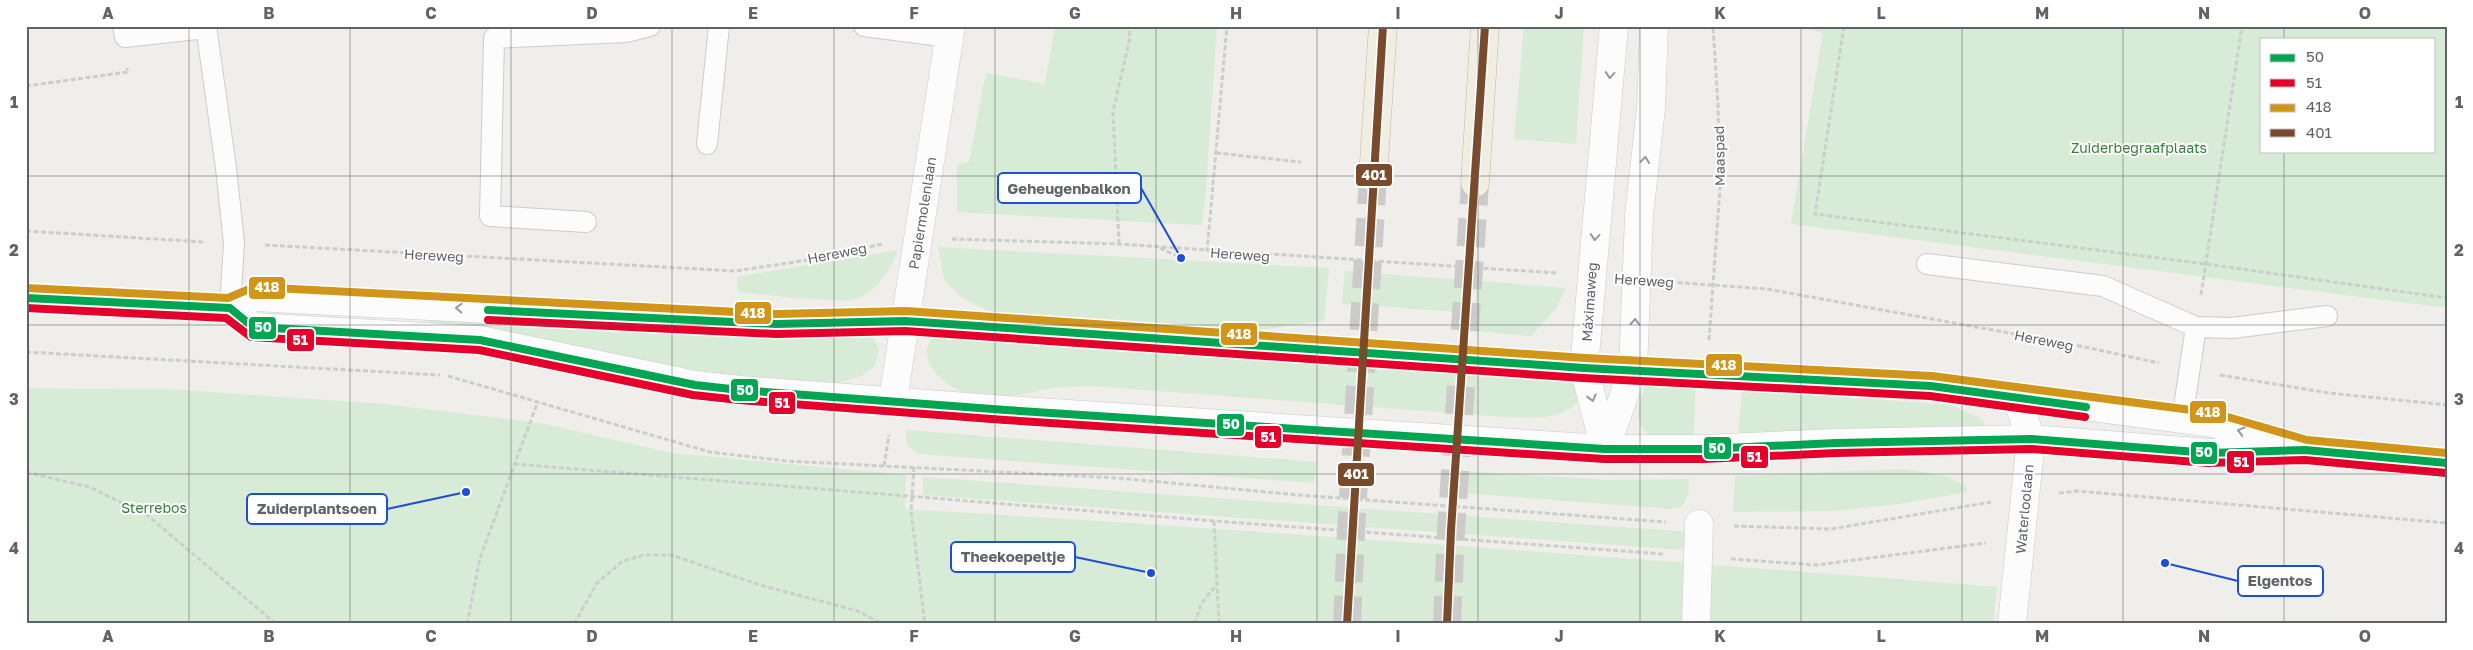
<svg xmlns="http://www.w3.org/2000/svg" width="2473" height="650" font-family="'Golos Text',sans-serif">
<rect width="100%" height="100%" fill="#efeeea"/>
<path fill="#d8ebd6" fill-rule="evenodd" d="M1055,26h162l-11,163 -4,36 -245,-13v-47l12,-3 17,-89 59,11z
M1524,26h60l-8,118 -62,-5z
M1796,26h651v282l-656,-84 32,-191zM2262,39h172v112h-172z
M938,247l391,21 -5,53 -86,12 -92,-9 -146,-7 -39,-20 -17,-17z
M898,250c-8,21 -17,35 -37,47 -15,9 -101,-3 -123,-5l-1,-15z
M1345,271l119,9 -2,32 -120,-8z
M1477,281l89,7 -10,21 -25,27 -57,-5z
M429,313l442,19 8,18 -4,16 -14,10 -26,8 -146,-11 -259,-45z
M940,331l628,46 9,11 1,13c-19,21 -46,16 -73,16l-415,-31c-14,1 -28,1 -42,3 -23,4 -45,11 -69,8 -29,-4 -75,-40 -39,-66z
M1658,381l38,4 -3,55c-12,0 -25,0 -36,-2 -25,-6 -21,-37 -10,-53z
M26,388l141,1 217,15 156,19 132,30 234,22 -1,34c364,22 728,49 1092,78l-4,37h-1967z
M1742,389l209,16 27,12 6,5 -2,6 -244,9z
M906,430l411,32 -3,21 -396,-29 -11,-9z
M1905,469l41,7 20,10 1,6 -67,12 -66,7 -101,1 2,-36z
M1463,471l149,9 77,-1 -1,16 -5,11 -12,3 -208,-16z
M923,477l768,55 -5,18 -763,-55z"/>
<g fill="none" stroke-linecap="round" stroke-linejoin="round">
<path stroke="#cbcbca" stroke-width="28" stroke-dasharray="28 14" stroke-linecap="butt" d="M1347,624l4,-93 22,-354
M1447,624l4,-94 24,-347"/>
<g stroke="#cbcccc" stroke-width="22">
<path id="lane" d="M123,26l2,11 81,-9
M206,26l20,142 8,75 -4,65
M864,26l85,11
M707,144l12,-118
M586,222l-96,-6 4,-178 132,-6 24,-6
M1927,264l176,22 93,41 -14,93
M2196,327l36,1 95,-12"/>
</g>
<g stroke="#cbcccc" stroke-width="29">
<path id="street" d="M893,400l58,-374
M1696,624l3,-100"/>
</g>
<g stroke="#cacacb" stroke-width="29">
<path id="secondary" d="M26,298l204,10 23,-11 523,27 129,-3 679,47 347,18 282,37 92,27
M230,308l23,19 227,13 215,45 45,5 266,20 599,39h99l132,-6 195,-4 178,14 96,-3 142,13
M1605,449l28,-79 6,-154 12,-108 3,-82
M1605,449l-21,-81 30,-342
M2012,624l19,-185 -15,-43"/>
</g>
<g stroke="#c8b996" stroke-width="29">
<path id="highway" d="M1373,177l10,-151
M1475,183l10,-157"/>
</g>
<path stroke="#cacfcc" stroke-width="3" stroke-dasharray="5 2.5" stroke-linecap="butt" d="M1844,26l-29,188 391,50 241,34
M26,86l102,-14 -1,-4
M1216,153l85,9
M26,231l178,11
M952,239l167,5 438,29
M1119,244l-6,-133 17,-73 -1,-12
M265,245l470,26 73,-11 75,-16
M1160,248l21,10
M1207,252l20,-226
M1670,282l97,7 308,56 84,18
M2201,295l41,-269
M1709,340l11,-152 -2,-83 -5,-79
M26,352l414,23
M2220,375l109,18 118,12
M448,376l262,76 76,9 332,17 180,17 368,27
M514,464l700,57 449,33
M884,466l5,-31
M914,467l-3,44 14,113
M26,472l63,15 58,28 129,109
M2059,493l18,-2 370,32
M1214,521l5,103
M1734,526l97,3 160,-27
M1731,559l85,6 170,-22
M467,624l13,-66 58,-157
M574,624l23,-41 26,-22 21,-6h27l89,30 98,26 24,13
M1195,624l6,-20 16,-20"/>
<use href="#lane" stroke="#fdfcfc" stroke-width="20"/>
<use href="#street" stroke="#fdfcfc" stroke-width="28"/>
<use href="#secondary" stroke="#fdfcfc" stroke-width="28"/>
<use href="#highway" stroke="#f0ede3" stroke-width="28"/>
<g stroke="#fff" stroke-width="11">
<path id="bus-1" d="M26,298l204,10 23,19 227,13 215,45 45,5 266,20 599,39h99l132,-6 195,-4 178,14 96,-3 142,13
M488,310l288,14 129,-3 679,47 347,18 155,21"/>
</g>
<g stroke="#fff" stroke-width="11">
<path id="bus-2" d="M26,308l200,10 25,19 228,13 214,45 46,5 266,20 599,39h100l132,-6 195,-4 177,14 97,-3 141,13
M488,320l288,14 129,-3 678,47 347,18 155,21"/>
</g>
<g stroke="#fff" stroke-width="11">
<path id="bus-3" d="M26,288l202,10 26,-11 522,27 130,-3 679,47 347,18 282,37 93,27 140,13"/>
</g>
<g stroke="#fff" stroke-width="11">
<path id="bus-4" d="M1347,624l36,-598
M1447,624l4,-94 34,-504"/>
</g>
<use href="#bus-1" stroke="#00a651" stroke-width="8"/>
<use href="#bus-2" stroke="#e4002b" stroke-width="8"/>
<use href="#bus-3" stroke="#d1951a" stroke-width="8"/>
<use href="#bus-4" stroke="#7a4b2a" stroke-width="8"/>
</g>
<defs><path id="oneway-chevron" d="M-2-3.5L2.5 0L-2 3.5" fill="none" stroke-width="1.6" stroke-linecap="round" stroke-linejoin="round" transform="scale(1.25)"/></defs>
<g stroke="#96999c">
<use href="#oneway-chevron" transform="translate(1610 75) rotate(95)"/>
<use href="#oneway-chevron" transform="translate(1645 160) rotate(-84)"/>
<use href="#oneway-chevron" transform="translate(1595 237) rotate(95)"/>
<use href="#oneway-chevron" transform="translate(459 308) rotate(-177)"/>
<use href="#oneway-chevron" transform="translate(1635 322) rotate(-87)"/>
<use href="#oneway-chevron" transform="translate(1592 398) rotate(76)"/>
<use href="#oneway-chevron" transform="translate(2241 431) rotate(-164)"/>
</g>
<path fill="none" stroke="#5f6368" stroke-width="1" stroke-opacity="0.55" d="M189,26v598M350,26v598M511,26v598M672,26v598M834,26v598M995,26v598M1156,26v598M1317,26v598M1478,26v598M1640,26v598M1801,26v598M1962,26v598M2123,26v598M2284,26v13M2284,151v473M26,176h2421M26,325h2421M26,474h2421"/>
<g text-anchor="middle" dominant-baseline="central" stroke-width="4" stroke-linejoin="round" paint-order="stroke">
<g font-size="14" fill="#348238" stroke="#fff">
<text x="2139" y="147">Zuiderbegraafplaats</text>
<text x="154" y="507">Sterrebos</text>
</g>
<g font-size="14" fill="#5f6368" stroke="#fff">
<text transform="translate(1719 156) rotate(-91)">Maaspad</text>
<text transform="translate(922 213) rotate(-81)">Papiermolenlaan</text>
<text transform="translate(837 253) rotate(-11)">Hereweg</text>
<text transform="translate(1240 254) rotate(4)">Hereweg</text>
<text transform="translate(434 255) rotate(3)">Hereweg</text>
<text transform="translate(1644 280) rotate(4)">Hereweg</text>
<text transform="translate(1589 302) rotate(-86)">Máximaweg</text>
<text transform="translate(2044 340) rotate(11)">Hereweg</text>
<text transform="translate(2024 509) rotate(-85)">Waterloolaan</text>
</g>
</g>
<path fill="none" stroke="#1d4ed8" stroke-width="2" d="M1181 258L1141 188M466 492L387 509M1151 573L1075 557M2165 563L2238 581"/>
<g fill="#1d4ed8" stroke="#fff" stroke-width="2">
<circle cx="1181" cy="258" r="5"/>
<circle cx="466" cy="492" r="5"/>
<circle cx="1151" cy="573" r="5"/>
<circle cx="2165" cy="563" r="5"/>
</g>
<g fill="#fff" stroke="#1d4ed8" stroke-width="2">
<rect x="998" y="173" width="143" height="30" rx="5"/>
<rect x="247" y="494" width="140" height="30" rx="5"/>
<rect x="951" y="542" width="124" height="30" rx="5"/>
<rect x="2238" y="566" width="85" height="30" rx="5"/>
</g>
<g font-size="15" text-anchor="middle" font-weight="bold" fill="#5f6368">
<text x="1069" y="194">Geheugenbalkon</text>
<text x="317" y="514">Zuiderplantsoen</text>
<text x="1013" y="562">Theekoepeltje</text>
<text x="2280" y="586">Elgentos</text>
</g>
<g stroke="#fff" stroke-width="2">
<rect x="1355" y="163" width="38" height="24" rx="5" fill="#7a4b2a"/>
<rect x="248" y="276" width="38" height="24" rx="5" fill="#d1951a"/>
<rect x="734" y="301" width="38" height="24" rx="5" fill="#d1951a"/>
<rect x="248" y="316" width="29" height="24" rx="5" fill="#00a651"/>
<rect x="1220" y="322" width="38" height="24" rx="5" fill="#d1951a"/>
<rect x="286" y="328" width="29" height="24" rx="5" fill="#e4002b"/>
<rect x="1705" y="353" width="38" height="24" rx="5" fill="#d1951a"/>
<rect x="730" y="378" width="29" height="24" rx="5" fill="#00a651"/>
<rect x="768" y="391" width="28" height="24" rx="5" fill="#e4002b"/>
<rect x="2189" y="400" width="38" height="24" rx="5" fill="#d1951a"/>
<rect x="1216" y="413" width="29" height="24" rx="5" fill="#00a651"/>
<rect x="1254" y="425" width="28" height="24" rx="5" fill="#e4002b"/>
<rect x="1703" y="436" width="29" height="24" rx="5" fill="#00a651"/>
<rect x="2190" y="441" width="28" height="24" rx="5" fill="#00a651"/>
<rect x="1740" y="445" width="29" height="24" rx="5" fill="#e4002b"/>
<rect x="2226" y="450" width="29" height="24" rx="5" fill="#e4002b"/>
<rect x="1337" y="462" width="38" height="25" rx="5" fill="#7a4b2a"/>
</g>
<g font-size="14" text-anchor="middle" font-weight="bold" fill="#fff">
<text x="1374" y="180">401</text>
<text x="267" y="292">418</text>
<text x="753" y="318">418</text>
<text x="263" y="332">50</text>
<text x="1239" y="339">418</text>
<text x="300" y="345">51</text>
<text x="1724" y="370">418</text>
<text x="745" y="395">50</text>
<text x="782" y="408">51</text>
<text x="2208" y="417">418</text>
<text x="1231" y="429">50</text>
<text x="1268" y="442">51</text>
<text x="1717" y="453">50</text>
<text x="2204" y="457">50</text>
<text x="1754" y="462">51</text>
<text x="2241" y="467">51</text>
<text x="1356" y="479">401</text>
</g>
<rect width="2473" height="650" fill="none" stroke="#ffffff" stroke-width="55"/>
<rect x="2260" y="38" width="175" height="115" fill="#ffffff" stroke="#bfc1c3"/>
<rect x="2270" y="54" width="25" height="8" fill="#00a651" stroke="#bfc1c3"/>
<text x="2306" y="62" font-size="15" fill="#5f6368">50</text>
<rect x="2270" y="79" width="25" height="8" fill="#e4002b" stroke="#bfc1c3"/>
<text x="2306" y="88" font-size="15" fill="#5f6368">51</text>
<rect x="2270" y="104" width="25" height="8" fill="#d1951a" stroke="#bfc1c3"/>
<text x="2306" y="112" font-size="15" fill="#5f6368">418</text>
<rect x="2270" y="129" width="25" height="8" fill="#7a4b2a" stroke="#bfc1c3"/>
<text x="2306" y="138" font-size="15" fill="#5f6368">401</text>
<rect x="28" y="28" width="2418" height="594" fill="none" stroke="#5f6368" stroke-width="2"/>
<g font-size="16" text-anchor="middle" font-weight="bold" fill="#5f6368">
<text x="108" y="19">A</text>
<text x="269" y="19">B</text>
<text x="431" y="19">C</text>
<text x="592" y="19">D</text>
<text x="753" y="19">E</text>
<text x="914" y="19">F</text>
<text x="1075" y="19">G</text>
<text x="1236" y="19">H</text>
<text x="1398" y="19">I</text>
<text x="1559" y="19">J</text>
<text x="1720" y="19">K</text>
<text x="1881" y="19">L</text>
<text x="2042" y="19">M</text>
<text x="2204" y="19">N</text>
<text x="2365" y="19">O</text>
<text x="14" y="108">1</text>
<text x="2459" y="108">1</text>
<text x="14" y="256">2</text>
<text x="2459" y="256">2</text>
<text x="14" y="405">3</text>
<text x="2459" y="405">3</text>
<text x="14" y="554">4</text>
<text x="2459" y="554">4</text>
<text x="108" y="642">A</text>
<text x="269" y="642">B</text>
<text x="431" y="642">C</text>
<text x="592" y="642">D</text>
<text x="753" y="642">E</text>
<text x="914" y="642">F</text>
<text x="1075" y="642">G</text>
<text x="1236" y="642">H</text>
<text x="1398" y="642">I</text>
<text x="1559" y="642">J</text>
<text x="1720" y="642">K</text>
<text x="1881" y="642">L</text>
<text x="2042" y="642">M</text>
<text x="2204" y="642">N</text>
<text x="2365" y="642">O</text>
</g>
</svg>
